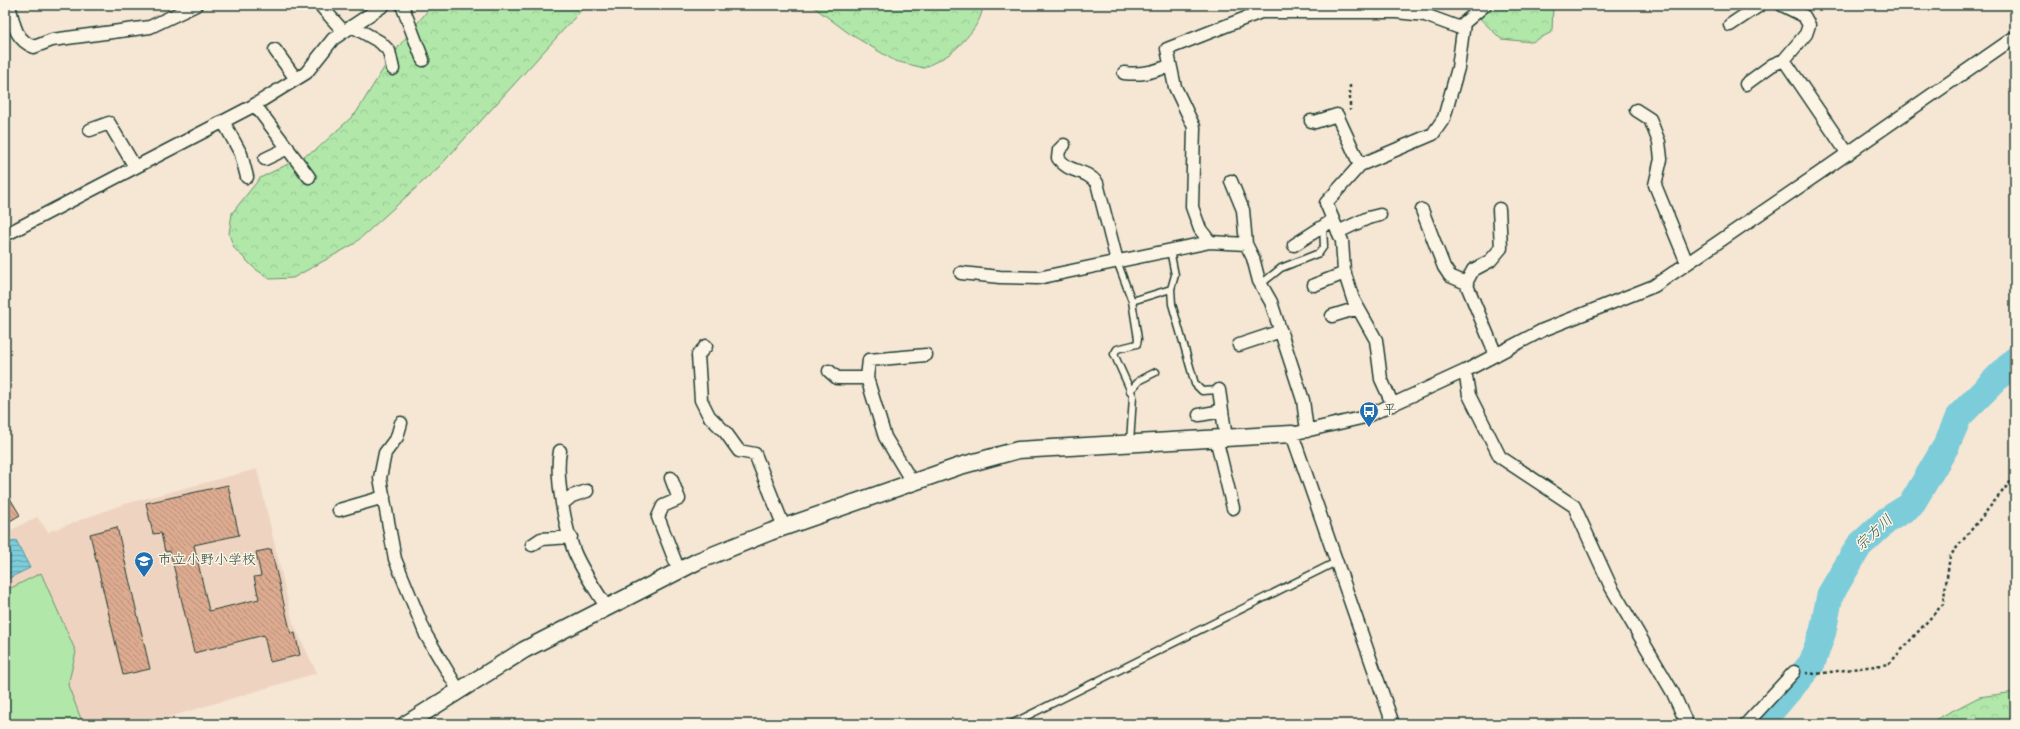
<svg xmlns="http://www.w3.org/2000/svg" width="2020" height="729" font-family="Dekko,'Klee One',sans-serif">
<defs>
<pattern id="forest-crowns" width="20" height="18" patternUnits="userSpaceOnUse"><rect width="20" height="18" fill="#b1e7a9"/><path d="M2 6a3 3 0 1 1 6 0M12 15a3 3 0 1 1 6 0" fill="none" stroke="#98c792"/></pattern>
<pattern id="water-rules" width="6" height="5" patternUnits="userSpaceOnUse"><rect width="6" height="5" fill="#7dccda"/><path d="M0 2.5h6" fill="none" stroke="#66a7b2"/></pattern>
<pattern id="building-back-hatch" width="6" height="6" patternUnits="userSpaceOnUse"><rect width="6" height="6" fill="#ddab90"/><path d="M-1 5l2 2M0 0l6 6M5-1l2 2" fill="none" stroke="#b38c76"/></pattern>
</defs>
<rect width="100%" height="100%" fill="#f6e6d4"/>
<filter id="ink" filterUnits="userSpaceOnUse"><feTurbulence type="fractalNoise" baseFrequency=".025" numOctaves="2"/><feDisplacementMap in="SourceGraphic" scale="8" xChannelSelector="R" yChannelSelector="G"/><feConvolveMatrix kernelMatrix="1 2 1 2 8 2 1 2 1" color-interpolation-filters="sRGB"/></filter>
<g filter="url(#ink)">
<path fill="#eed4c0" d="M257,469l36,154 24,50 -171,51h-141v-191l32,-16 11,15 73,-27z"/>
<path fill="#b1e7a9" stroke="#68926e" d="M41,573l35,79 -8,33 15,39h-78v-133z"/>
<path fill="url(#forest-crowns)" stroke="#68926e" d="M432,5h154l-147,162 -85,77 -61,34 -23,1 -16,-11 -20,-20 -5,-14 3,-21 28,-35 56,-28 40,-37 36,-58z
M811,5h171c3,15 -20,39 -31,48 -8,6 -19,10 -27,15l-29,-7 -45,-27z
M1466,5h87l-1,27 -20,10 -31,-3z
M2015,692v32h-88l52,-27z"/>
<path fill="url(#water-rules)" stroke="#579398" d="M16,540l14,28 -25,12v-35z"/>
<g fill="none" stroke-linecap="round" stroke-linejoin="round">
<path stroke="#7dccda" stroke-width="27" d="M1760,724l52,-61 11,-32 7,-36 29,-49 28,-26 24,-15 35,-59 13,-30 56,-56"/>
</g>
<path fill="url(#building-back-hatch)" stroke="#1f3d34" d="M228,485l11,50 -45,10 15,66 50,-12 -5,-22 7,-1 -5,-24 15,-3 20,85 4,-1 5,22 -30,7 -6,-27 -70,18 -24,-102 -5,1 -4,-19 -8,1 -7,-31z
M5,490l15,25 -15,9z
M117,527l33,142 -27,6 -33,-141z"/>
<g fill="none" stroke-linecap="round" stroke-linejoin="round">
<g stroke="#1f3d34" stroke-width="9">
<path id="lane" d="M1170,250l5,25 -4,14 1,15 23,80 7,7 17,-1
M1117,261l15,40 6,38 -1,5 -20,5 -3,5 19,42 -3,47
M1261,284l20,-16 38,-15 5,-7 -1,-19
M1132,301l39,-12
M1130,391l10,-11 16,-8
M1011,724l325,-162"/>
</g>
<g stroke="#1f3d34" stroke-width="15">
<path id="street" d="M9,5c5,18 5,34 25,42l18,-7 98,-13 46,-22
M320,5l24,27
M402,5l21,55
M1782,5l22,11 5,9 -3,9 -22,26 64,94
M1730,25l30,-20
M352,26l28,16 9,9 4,18
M275,50l21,29
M1124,73c17,2 29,-1 45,-7
M1746,84l26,-19 12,-5
M255,105l54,72
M1636,110l14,9 9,23 2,17 -6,26 32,78
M223,121l18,33 6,23
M1311,121l4,1 22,-7 23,50
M90,130l19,-7 26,44
M1064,145l-5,5 -1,8c13,17 25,9 39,25l20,78
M265,159l23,-11
M1231,181l12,29 3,34
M1422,210l22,57 6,9 16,7 30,72
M1338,232l30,-14 12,-3
M5,235l246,-128 55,-34 27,-34 51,-34
M1294,245l39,-25
M961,273l39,4 38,1 172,-36
M1466,283l7,-13 17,-9 11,-13 -2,-39
M1314,285l31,-12
M1332,316l26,-8
M1239,345l42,-14
M706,346l-8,9 3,45 8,16 17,17 13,18 16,3 29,73
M829,371l8,7h30
M1465,371l4,24 31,62 74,49 37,81 62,106 14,31
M1219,390l7,48
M1393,405l-12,-26 -5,-39 -23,-41 -9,-28 -2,-30 -16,-38 34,-38 73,-31 11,-16 14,-50 6,-45 21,-18
M1199,415l23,-4
M401,423l-4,14 -12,16 -5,25 15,81 31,76 33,56
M1307,431l-4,-31 -32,-98 -12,-21 -6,-23 -7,-14 -36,-2 -10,-13 -8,-22 2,-80 -19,-40 -8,-38 94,-37h135l29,3 38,14
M1216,438l17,70
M560,451c-5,25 5,76 14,100 8,20 22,39 33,57
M671,478l8,21 -16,7 -5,11 21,54
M912,482l-27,-45 -18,-59 2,-18 57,-5
M562,504l10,-8 15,-5
M339,510l45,-13
M532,545l9,-6 30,-2
M1393,724l-101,-290 73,-17 100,-46 78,-41 111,-44 164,-112 197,-137
M1746,724l48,-52"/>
</g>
<g stroke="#1f3d34" stroke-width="19">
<path id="secondary" d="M406,724l118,-74 174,-89 72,-29 190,-66 58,-16 274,-16"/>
</g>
<path stroke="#1f3d34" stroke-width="2.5" stroke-dasharray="3 3" stroke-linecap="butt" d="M1350,85v25
M1806,673l10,1 73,-10 54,-60 7,-48 65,-80"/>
<use href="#lane" stroke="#fcf5e5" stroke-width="6"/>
<use href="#street" stroke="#fcf5e5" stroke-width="12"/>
<use href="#secondary" stroke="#fcf5e5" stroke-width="16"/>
</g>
</g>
<defs>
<g id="bus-pin" transform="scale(1)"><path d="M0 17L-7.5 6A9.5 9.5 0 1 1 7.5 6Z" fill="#1f6fb2" stroke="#fcf5e5"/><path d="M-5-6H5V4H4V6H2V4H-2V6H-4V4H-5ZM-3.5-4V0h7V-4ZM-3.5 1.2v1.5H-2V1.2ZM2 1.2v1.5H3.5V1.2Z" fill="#fff"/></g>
<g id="school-pin" transform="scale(1)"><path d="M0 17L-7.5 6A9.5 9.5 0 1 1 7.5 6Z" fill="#1f6fb2" stroke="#fcf5e5"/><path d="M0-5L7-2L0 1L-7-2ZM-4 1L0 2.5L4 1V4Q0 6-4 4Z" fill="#fff"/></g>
</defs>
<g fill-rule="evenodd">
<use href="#bus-pin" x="1369" y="411"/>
<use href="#school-pin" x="144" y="561"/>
</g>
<g text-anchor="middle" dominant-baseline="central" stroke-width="3" stroke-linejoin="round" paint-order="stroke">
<g font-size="14" fill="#1f3d34" stroke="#fcf5e5" text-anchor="start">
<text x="1383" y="411">平</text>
<text x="158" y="561">市立小野小学校</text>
</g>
<g font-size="15" font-style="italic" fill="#325a55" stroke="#fcf5e5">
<text transform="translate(1875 534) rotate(-43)">宗方川</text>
</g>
</g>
<rect width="2020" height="729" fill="none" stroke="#fcf5e5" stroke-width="20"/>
<rect x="10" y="10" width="2000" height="709" fill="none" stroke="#1f3d34" stroke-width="1.5" filter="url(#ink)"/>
</svg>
